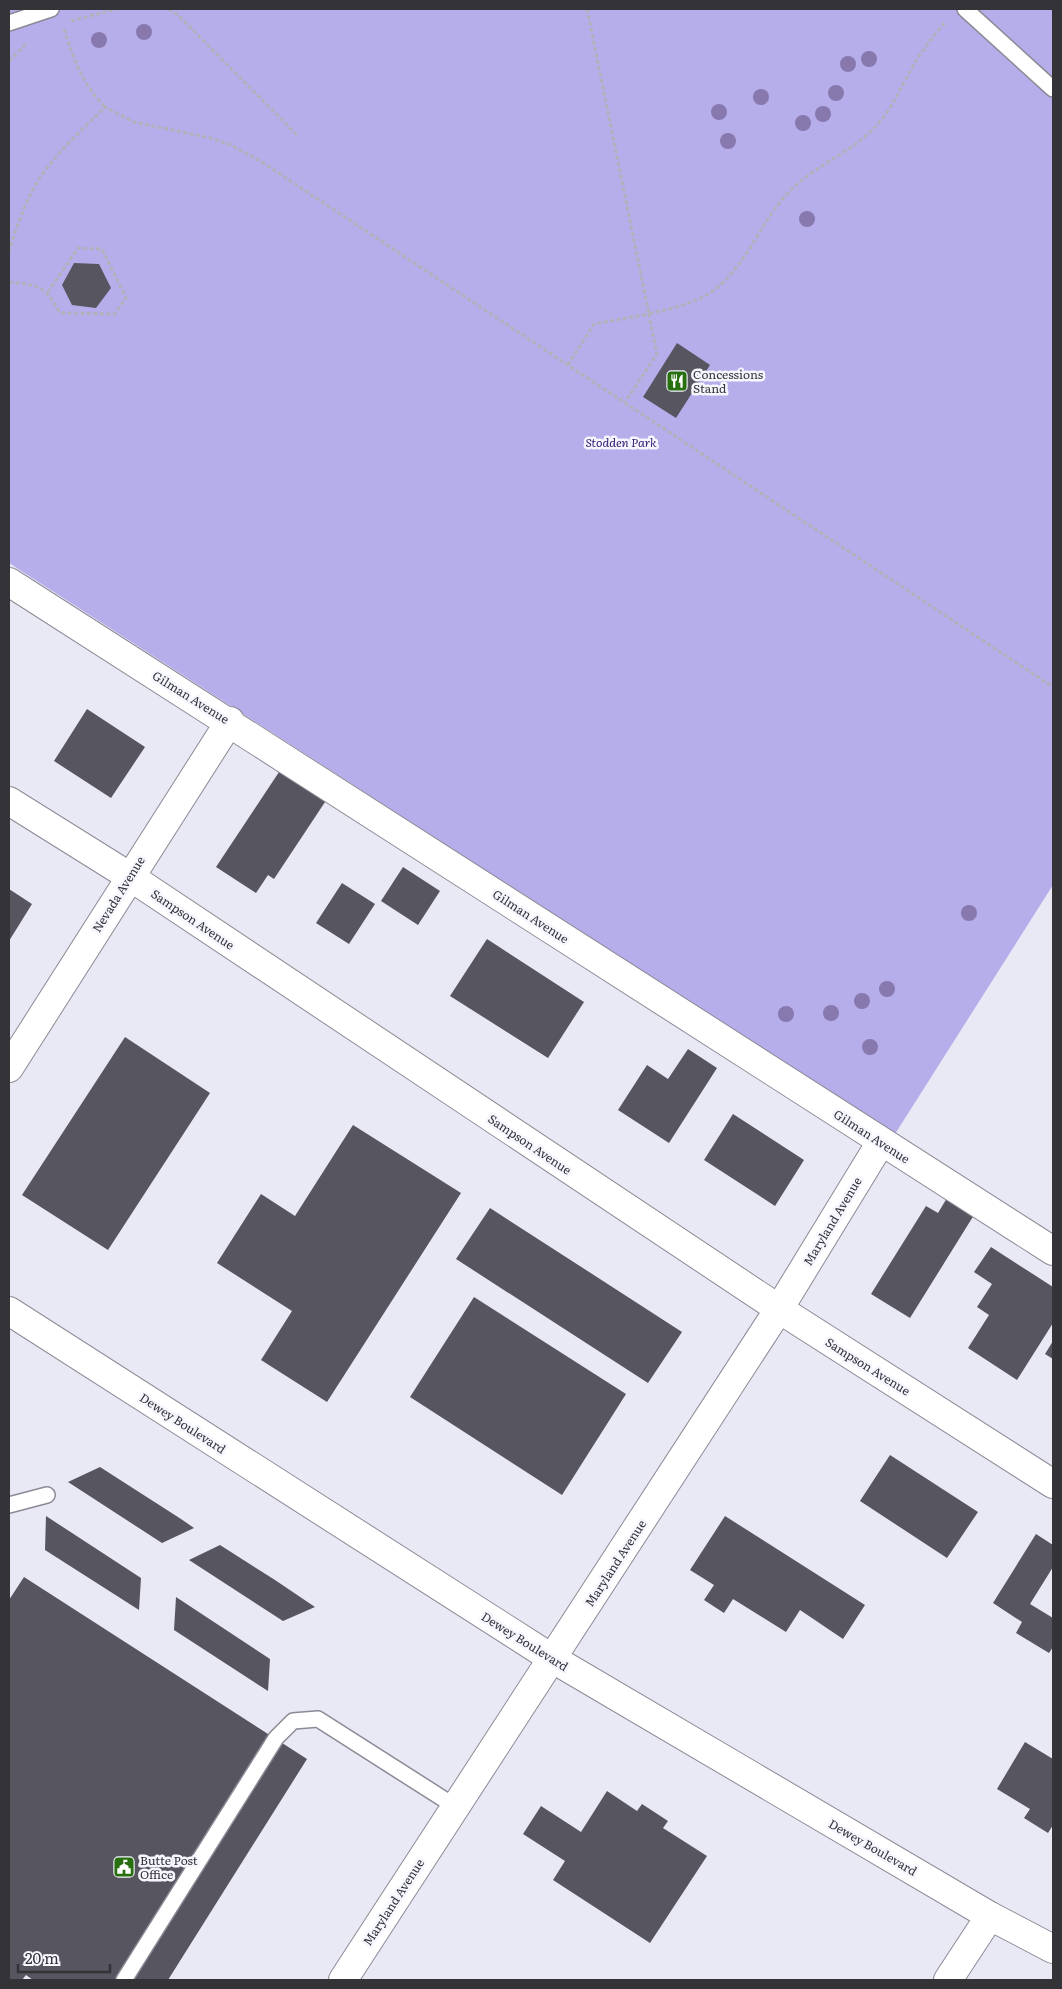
<svg xmlns="http://www.w3.org/2000/svg" width="1062" height="1989" font-family="Literata,serif">
<rect width="100%" height="100%" fill="#e9e8f5"/>
<path fill="#b6aeea" d="M9,9h1044v876l-158,249 -886,-571z"/>
<path fill="#565560" d="M74,263l25,1 12,24 -15,20 -24,-3 -10,-20z
M677,343l33,22 -34,53 -33,-21z
M87,709l58,38 -34,51 -57,-37z
M283,766l46,30 -55,83 -6,-4 -12,18 -40,-26z
M403,867l37,24 -22,34 -37,-24z
M342,883l33,21 -26,40 -33,-21z
M9,889l23,15 -23,37z
M487,939l97,63 -36,56 -98,-62z
M125,1037l85,56 -102,157 -86,-55z
M688,1049l29,19 -48,75 -51,-33 29,-45 21,14z
M733,1114l71,46 -29,46 -71,-46z
M353,1125l108,68 -134,209 -66,-42 31,-49 -75,-48 44,-69 34,22z
M947,1198l27,17 -64,103 -39,-24 55,-88 12,7z
M490,1208l192,124 -34,51 -192,-124z
M991,1247l62,40v36l-36,57 -49,-32 21,-33 -12,-8 15,-23 -18,-12z
M474,1297l152,97 -64,101 -152,-98z
M1053,1341v18l-8,-5z
M890,1455l88,57 -31,46 -87,-57z
M100,1467l81,52 13,9 -32,15 -94,-61z
M46,1516l95,62 -2,32 -94,-60z
M725,1516l140,89 -22,34 -43,-29 -14,22 -53,-33 -9,14 -20,-13 10,-15 -24,-15z
M1036,1534l17,11v22l-23,37 23,14v29l-4,6 -33,-20 6,-11 -29,-19z
M220,1545l55,35 40,27 -32,14 -94,-61z
M24,1577l283,182 -139,221h-135l-7,-5 -4,5h-13v-380z
M176,1597l94,62 -2,32 -94,-61z
M1025,1742l28,17v66l-5,8 -24,-15 6,-9 -33,-20z
M607,1791l30,20 5,-7 26,17 -5,7 44,28 -57,87 -97,-63 12,-19 -42,-27 18,-28 40,26z"/>
<g fill="none" stroke-linecap="round" stroke-linejoin="round">
<g stroke="#8b8a96" stroke-width="18">
<path id="lane" d="M965,9l88,80
M9,23l42,-14
M9,1505l38,-10
M124,1980l152,-242 17,-17 25,-2 138,88"/>
</g>
<g stroke="#8b8a96" stroke-width="30">
<path id="street" d="M9,582l1044,669
M9,801l120,75 650,433 274,175
M9,1068l221,-347
M343,1980l436,-671 102,-167
M948,1980l42,-64"/>
</g>
<g stroke="#8b8a96" stroke-width="30">
<path id="secondary" d="M9,1311l544,348 437,257 63,33"/>
</g>
<path stroke="#b1b1bb" stroke-width="3" stroke-dasharray="4 2.5" stroke-linecap="butt" d="M169,9l9,6 119,120
M587,9l62,305c15,-4 32,-7 47,-14 45,-18 60,-72 90,-105 25,-28 62,-40 88,-67 19,-19 28,-44 42,-67 9,-14 19,-27 30,-40
M71,21l45,-12
M64,29c9,29 19,56 41,78
M9,61l17,-17
M9,252c6,-20 13,-41 23,-61 17,-32 47,-58 73,-84l29,15 77,16 20,7 31,17 791,525
M9,282c32,4 34,2 51,31l55,1 11,-16 -24,-49 -24,-1 -30,44
M568,365l26,-41 55,-10 8,40 -32,48"/>
<use href="#lane" stroke="#fff" stroke-width="15"/>
<use href="#street" stroke="#fff" stroke-width="28"/>
<use href="#secondary" stroke="#fff" stroke-width="28"/>
</g>
<g fill="#8778ae">
<circle cx="144" cy="32" r="8"/>
<circle cx="99" cy="40" r="8"/>
<circle cx="869" cy="59" r="8"/>
<circle cx="848" cy="64" r="8"/>
<circle cx="836" cy="93" r="8"/>
<circle cx="761" cy="97" r="8"/>
<circle cx="719" cy="112" r="8"/>
<circle cx="823" cy="114" r="8"/>
<circle cx="803" cy="123" r="8"/>
<circle cx="728" cy="141" r="8"/>
<circle cx="807" cy="219" r="8"/>
<circle cx="969" cy="913" r="8"/>
<circle cx="887" cy="989" r="8"/>
<circle cx="862" cy="1001" r="8"/>
<circle cx="831" cy="1013" r="8"/>
<circle cx="786" cy="1014" r="8"/>
<circle cx="870" cy="1047" r="8"/>
</g>
<defs>
<g id="restaurant-square" transform="scale(1.125)"><rect x="-9" y="-9" width="18" height="18" rx="4" fill="#28700f" stroke="#f6f6fe"/><path d="M-5-6h1v4h1v-4h1v4h1v-4h1v5L-1.5 .5V6h-2V.5L-5-1ZM5-6V6H3V1.5H1.5Q1.5-4 5-6Z" fill="#fff"/></g>
<g id="civic-square" transform="scale(1.125)"><rect x="-9" y="-9" width="18" height="18" rx="4" fill="#28700f" stroke="#f6f6fe"/><path d="M-.6-6.5H3V-4.5H.6V-3L4-1V1h2V6H-6V1h2V-1L-.6-3ZM-1.2 2.5V6h2.4V2.5Z" fill="#fff"/></g>
</defs>
<g fill-rule="evenodd">
<use href="#restaurant-square" x="677" y="381"/>
<use href="#civic-square" x="124" y="1867"/>
</g>
<g text-anchor="middle" dominant-baseline="central" stroke-width="5" stroke-linejoin="round" paint-order="stroke">
<g font-size="12" fill="#333338" stroke="#f6f6fe" text-anchor="start">
<text x="693" y="374">Concessions<tspan x="693" dy="14">Stand</tspan></text>
<text x="140" y="1860">Butte Post<tspan x="140" dy="14">Office</tspan></text>
</g>
<g font-size="12" font-style="italic" fill="#371c74" stroke="#f6f6fe">
<text x="621" y="442">Stodden Park</text>
</g>
<g font-size="12" fill="#333338" stroke="#f6f6fe">
<text transform="translate(191 697) rotate(32)">Gilman Avenue</text>
<text transform="translate(118 894) rotate(-58)">Nevada Avenue</text>
<text transform="translate(531 916) rotate(33)">Gilman Avenue</text>
<text transform="translate(193 919) rotate(34)">Sampson Avenue</text>
<text transform="translate(872 1136) rotate(33)">Gilman Avenue</text>
<text transform="translate(530 1144) rotate(34)">Sampson Avenue</text>
<text transform="translate(832 1221) rotate(-59)">Maryland Avenue</text>
<text transform="translate(868 1366) rotate(32)">Sampson Avenue</text>
<text transform="translate(183 1423) rotate(33)">Dewey Boulevard</text>
<text transform="translate(615 1563) rotate(-57)">Maryland Avenue</text>
<text transform="translate(525 1641) rotate(32)">Dewey Boulevard</text>
<text transform="translate(873 1847) rotate(30)">Dewey Boulevard</text>
<text transform="translate(393 1902) rotate(-57)">Maryland Avenue</text>
</g>
</g>
<rect width="1062" height="1989" fill="none" stroke="#333338" stroke-width="20"/>
<path d="M18 1964v8h92v-8" fill="none" stroke="#333338" stroke-width="2.5"/>
<text x="25" y="1964" font-size="15" fill="#333338" stroke="#f6f6fe" stroke-width="4" paint-order="stroke">20 m</text>
</svg>
